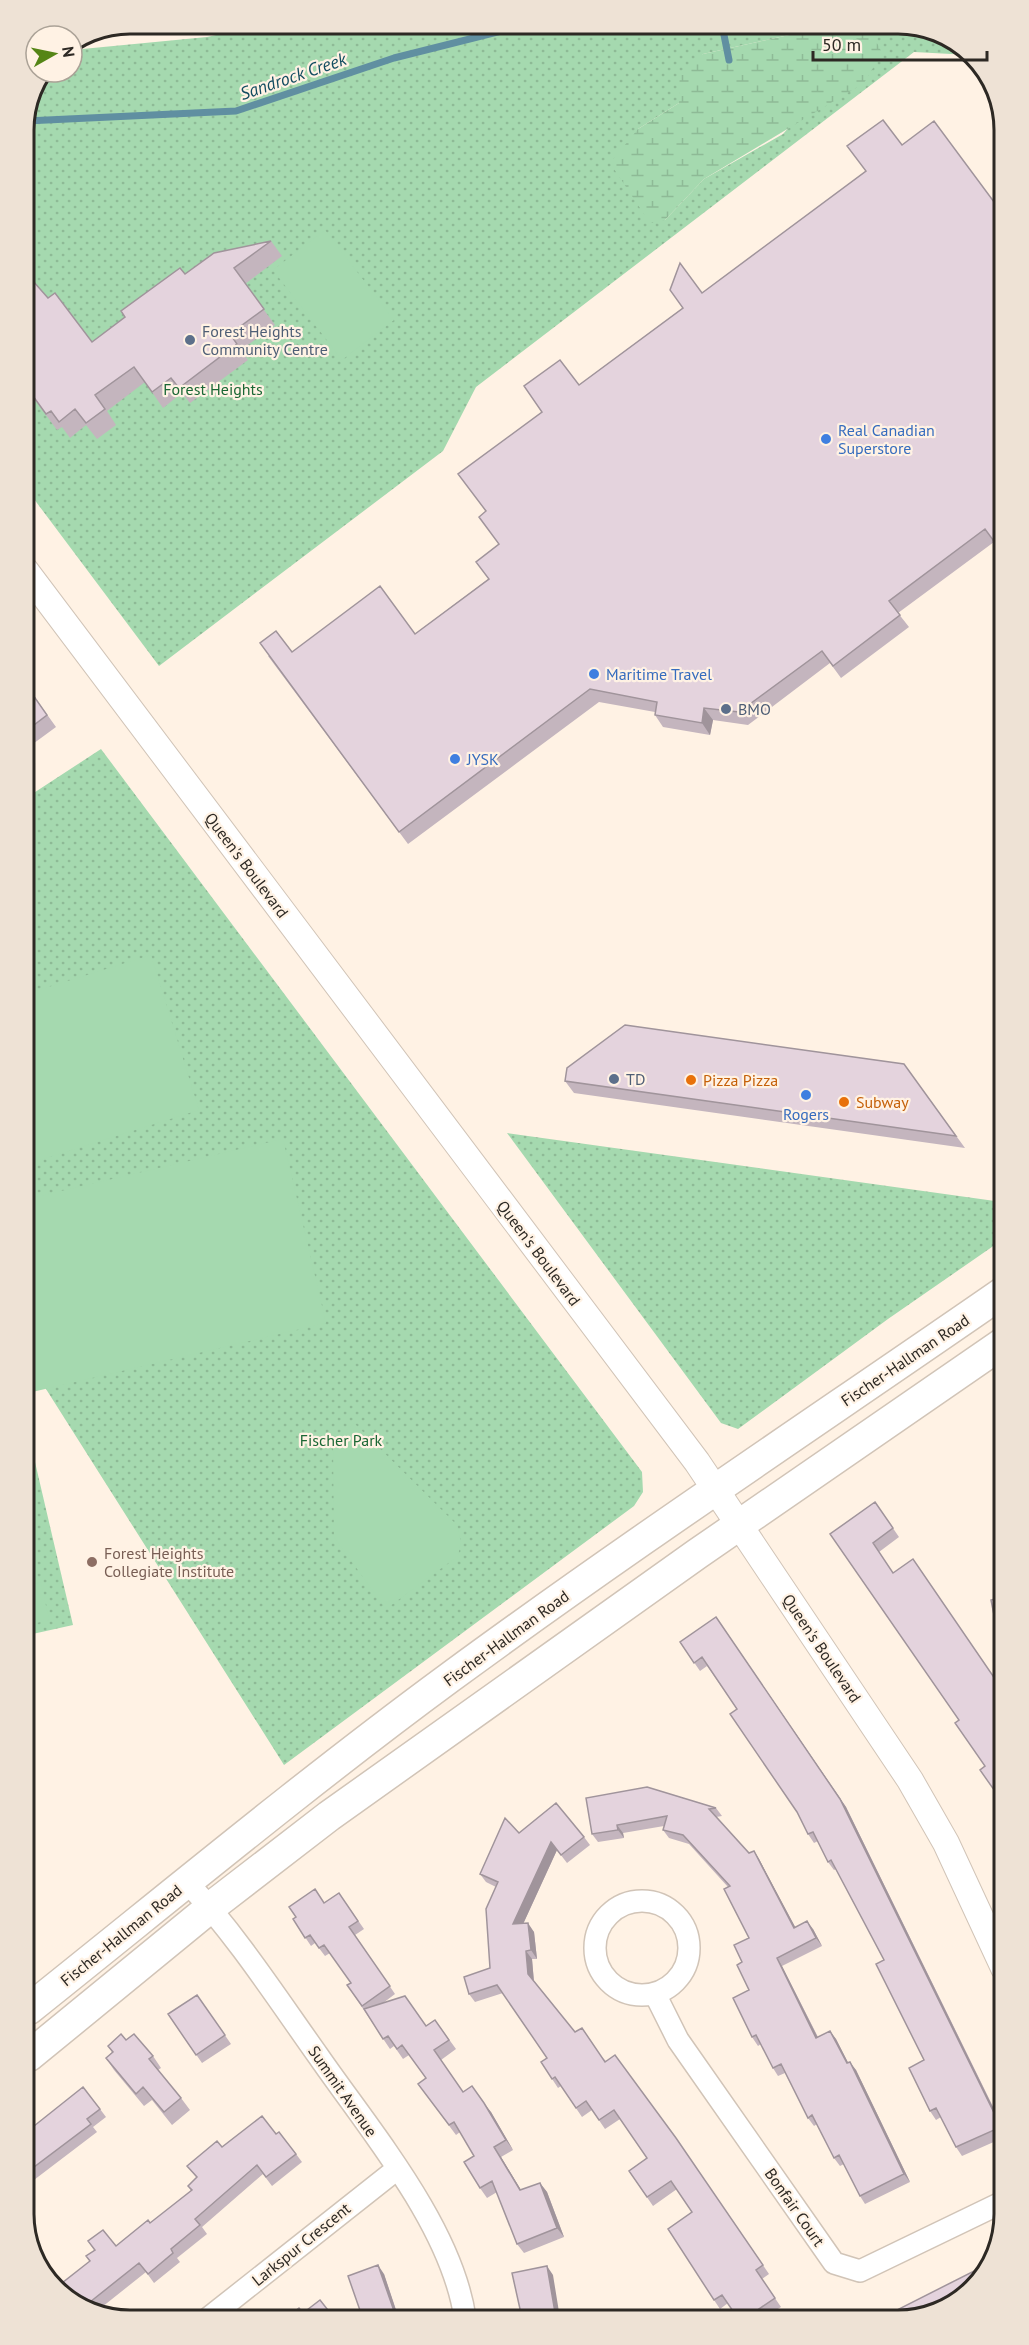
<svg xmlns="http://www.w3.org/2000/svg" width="1029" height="2345" font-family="'PT Sans',sans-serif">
<defs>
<pattern id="green-dots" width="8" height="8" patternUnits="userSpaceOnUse" patternTransform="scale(1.5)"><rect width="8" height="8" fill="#a5d9af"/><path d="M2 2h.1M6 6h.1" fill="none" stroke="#8eba96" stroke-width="1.8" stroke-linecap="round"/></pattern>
<pattern id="wetland-marsh" width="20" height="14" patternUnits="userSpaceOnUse" patternTransform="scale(1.5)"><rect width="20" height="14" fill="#a5d9af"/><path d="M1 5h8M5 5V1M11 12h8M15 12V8" fill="none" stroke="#8eba96"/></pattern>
</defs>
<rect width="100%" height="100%" fill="#fff2e4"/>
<path fill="url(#green-dots)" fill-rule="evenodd" d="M266,24h640l57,22 7,9 -56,-3 -438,335 -33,64 -284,215 -134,-179 -1,-363 24,-52h24v-22l135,-13zM798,33h74l-89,101 -79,45 -39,41 -27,-91 41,-26 24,-49z
M101,749l541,723 1,20 -9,14 -350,259 -257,-406 -1,-561z
M507,1133l495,69v38l-114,79 -150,110 -17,-6z
M28,1432l45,193 -45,10z"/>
<path fill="url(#wetland-marsh)" d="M798,33h74l10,20 -18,30 -160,96 -39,41 -15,3 -40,-60 28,-34 41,-26 1,-29 23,-20z"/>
<path fill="#a5d9af" d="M325,230l69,90 -52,40 -69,-90z
M151,955l48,155 -172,54 -1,-170z
M283,1139l43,184 -298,70 -1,-194z
M354,1423l103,102 4,17 -3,14 -72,53 -52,-72 -1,-94z
M28,1532l10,38 -10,2z
M41,1582l8,38 -21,5v-39z"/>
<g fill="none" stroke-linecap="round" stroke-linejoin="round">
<path stroke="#608fa1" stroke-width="7" d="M724,35l5,25
M26,121l210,-10 158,-53 135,-34"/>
<g stroke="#d1c4b7" stroke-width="24">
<path id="minor" d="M187,1882c50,54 90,116 132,175 52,75 133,170 146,261
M595 1948a47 47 0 1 1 94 0a47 47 0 1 1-94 0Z
M655,1994l23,46 156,223 26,8 145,-70
M206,2320l191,-151"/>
</g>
<g stroke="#d1c4b7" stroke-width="28">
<path id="tertiary" d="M25,570l672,892 213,318 36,63 58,125"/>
</g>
<g stroke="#d1c4b7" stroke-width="33">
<path id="secondary" d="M29,2009c139,-111 276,-225 420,-331 181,-133 368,-257 553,-385
M29,2056l182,-149 118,-91 368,-262 306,-211"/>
</g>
<use href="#minor" stroke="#fff" stroke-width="21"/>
<use href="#tertiary" stroke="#fff" stroke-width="26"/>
<use href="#secondary" stroke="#fff" stroke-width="30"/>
</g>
<path fill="#c4b5be" d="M902,145l98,65v340l-6,-8 -96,71 11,14 -68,51 -11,-15 -82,62 -35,-5 -3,15 -47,-8 -8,-12v-3l-56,-10 -191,142 -140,-188 147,-22 73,-55 11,-35 -13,-33 56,-99 -18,-26 55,-1z
M271,241l11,15 -37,28 30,41 -34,25 7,10 -58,43 -8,-10 -19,15 -18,-26 -38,29 9,14 -19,14 -11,-14 -16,13 -8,-11 -5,3 -31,-42 -1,1v-117l23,26 44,44 93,-68z
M26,685l30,42 -30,22z
M904,1064l61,84 -391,-55 -9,-12z
M875,1502l24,35 -20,15 106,214 -26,-46 -129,-186z
M716,1617l130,190 159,324v6l-43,19 -6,-9 -15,-30 -5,3 -6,-9 -6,-51 -40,-100 -48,-91 -2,1 -6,-8 -10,-21 -4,2 -6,-9 -11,-22 -60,-103 -30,-43 -7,5 -20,-29z
M647,1787l69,21 6,8 -6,1 33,36 5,-2 5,8 36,68 18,2 9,17 -40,20 36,71 12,-6 6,8 12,24 8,7 54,112 -45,22 -5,-8 -16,-32 -4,2 -6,-8 -17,-34 -3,2 -6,-8 -23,-45 -7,3 -5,-8 -12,-24 -3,2 -6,-9 -3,-47 -7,-28 7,-24 -21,-51 -39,-43 -20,-6 -6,-8 1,-4 -41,7 1,5 -26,4 -6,-8z
M519,1833l65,4 6,8 -23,18 -10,-13 -34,74 11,8 3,27h-5l2,22 41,51 31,29 76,86 87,127 -7,5 19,28 -14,9 -30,1 -9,-14 -8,6 -6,-9 -22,-88 -15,-23 -24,17 -24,-35 18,-13 -27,-39 -15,10 -13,-19 -10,7 -21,-31 -3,2 -17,-26 6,-4 -44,-65 -28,9 -6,-8 21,-26 6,-81 -10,-5 -6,-8z
M339,1893l25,36 -9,6 40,59 -12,9 43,23 9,-6 21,29 -15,11 22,32 28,20 22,38 -12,7 20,33 19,-7 7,9 17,45 -40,16 -7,-9 -20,-52 -10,6 -7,-10 -6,-32 -14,-24 -4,3 -38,-51 8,-6 -17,-23 -6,4 -9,-13 -4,3 -43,-64 4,-2 -21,-30 -5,3 -10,-13 -4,3 -18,-27 31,-16z
M197,1995l34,49 -29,19 -34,-49z
M126,2040l27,16 8,12 -3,2 23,28 9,12 -18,15 -20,-25 -8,6 -30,-36 -8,-12 6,-6 -4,-6z
M100,2109l6,8 -13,10 4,5 -67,51 -1,-53z
M276,2134l20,20 6,8 -30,24 -9,-12 -61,53 5,7 -30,24 3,4 -26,21 -8,-11 -49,39 -31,-12 24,-38 4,-11 -6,-9 28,5 34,-23 41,-32 -3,-5 9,-8 -10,-12 35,-19z
M384,2274l15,45h-36z"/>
<path fill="#a0949b" d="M704,708l9,12 -3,15 -8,-12z
M716,1617l130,190 159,325 -4,-5z
M617,1825l6,8 1,5 -6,-8z
M551,1842l6,8 -38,83 -6,-9z
M754,1851l5,8 41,77 -6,-8z
M807,1921l6,8 9,17 -6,-8z
M528,1923l6,9 3,27 -6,-9z
M526,1951l6,8 2,24 -6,-9z
M777,1958l5,8 40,80 -6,-8z
M830,2031l6,8 17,33 -6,-9z
M850,2062l6,8 54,112 -6,-8z
M484,2103l7,9 22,38 -7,-10z
M494,2147l7,10 26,43 -7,-10z
M540,2183l7,9 17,45 -7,-9z
M378,2265l6,9 15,45 -5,-8z
M547,2266l6,9 7,43h-4z"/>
<path fill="#e4d3dd" stroke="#a0949b" stroke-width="1.5" d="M883,120l19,25 32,-24 66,89v324l-7,6 -8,-11 -96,72 11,14 -67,51 -11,-15 -83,61 -35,-4 -2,15 -47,-8 2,-13 -67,-13 -191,143 -139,-189 16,-12 16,21 88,-66 35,48 74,-55 -13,-17 23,-18 -20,-27 7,-6 -28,-37 84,-62 -18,-26 36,-26 19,25 104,-77 -13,-18 10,-27 22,30 164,-122 -19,-25z
M271,241l-37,27 30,41 -34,25 7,10 -58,44 -8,-10 -19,14 -18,-25 -39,28 10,14 -19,14 -11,-14 -16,13 -8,-11 -5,3 -21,-29v-113l23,26 7,-5 37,49 33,-25 -4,-6 59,-43 5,6 29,-21z
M26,685l21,30 -21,16z
M625,1025l279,39 52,72 -391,-55 2,-13z
M875,1502l18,26 -20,15 20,30 20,-14 91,133v112l-24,-34 5,-4 -30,-43 4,-3 -129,-186z
M1003,1597v46l-3,2 -9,-45z
M716,1617l124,182 161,328 -45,20 -20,-39 -6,3 -21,-43 15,-8 -48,-96 8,-4 -53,-100 -3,2 -15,-30 -5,2 -11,-22 -67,-98 7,-5 -35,-52 -8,6 -14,-21z
M647,1787l69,21 -7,1 40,44 5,-2 40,77 13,-7 9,17 -39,20 39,80 14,-7 17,32 3,-1 54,112 -44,22 -21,-41 -5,3 -22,-43 -4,3 -27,-54 -8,4 -17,-33 -4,2 -19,-39 16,-8 -12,-25 5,-3 -8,-17 15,-7 -25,-49 6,-3 -47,-51 -20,-5 4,-14 -50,9 1,5 -26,4 -6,-36z
M556,1803l28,34 -23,18 -10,-13 -38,82 15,-1 3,27 -5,1 2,23 47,58 7,-4 23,34 10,-7 61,83 87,127 -7,5 19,28 -22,15 8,3 -24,1 -15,-22 -8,5 -46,-71 24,-17 -21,-31 -24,16 -18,-26 18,-13 -33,-48 -15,10 -13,-19 -10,7 -21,-31 -3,2 -11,-17 6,-4 -50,-73 -28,9 -5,-17 26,-9 -4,-59 12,-27 -18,-8 25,-56 14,15z
M315,1889l9,14 15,-10 19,28 -9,6 41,59 -28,20 -15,-21 4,-2 -27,-38 -5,3 -9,-13 -5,3 -12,-19 3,-2 -7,-10z
M197,1995l28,40 -29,20 -28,-41z
M405,1996l21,30 9,-6 14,20 -15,10 29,42 9,-6 12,17 22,37 -12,7 26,43 20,-7 17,45 -40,16 -25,-63 -12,7 -16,-26 10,-6 -20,-34 -5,3 -31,-41 8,-6 -24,-33 -5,4 -9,-13 -5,3 -19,-30z
M121,2034l5,6 8,-6 19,22 -4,3 32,39 -17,14 -21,-25 -7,7 -30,-36 7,-6 -5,-6z
M83,2087l17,22 -13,10 4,5 -61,46 -1,-40z
M262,2116l14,18 3,-2 17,22 -30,23 -9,-12 -62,54 5,6 -29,24 2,4 -25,21 -9,-11 -54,43 -19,-7 -9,-12 33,-26 -4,-5 9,-6 -7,-9 15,-11 13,16 32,-26 2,3 42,-33 -4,-4 9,-9 -10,-11 30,-25 5,6z
M988,2264l-5,15 -50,36 -43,1 -1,-2z
M378,2265l16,46 -23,8h-8l-15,-43z
M547,2266l9,52h-34l-10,-45z
M320,2300l15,19 -51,1 15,-12 4,5z"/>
<g fill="#5c6f8a" stroke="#fff2e4" stroke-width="2">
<circle cx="190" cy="340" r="6"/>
<circle cx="726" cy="709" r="6"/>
<circle cx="614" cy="1079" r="6"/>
</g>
<g fill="#3f7fe0" stroke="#fff2e4" stroke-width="2">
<circle cx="826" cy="439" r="6"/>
<circle cx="594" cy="674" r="6"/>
<circle cx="455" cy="759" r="6"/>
<circle cx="806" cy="1095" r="6"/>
</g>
<g fill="#e8710a" stroke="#fff2e4" stroke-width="2">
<circle cx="691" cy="1080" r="6"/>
<circle cx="844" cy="1102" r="6"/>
</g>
<circle fill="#8d6e63" stroke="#fff2e4" stroke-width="2" cx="92" cy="1562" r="6"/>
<g text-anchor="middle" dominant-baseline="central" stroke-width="4.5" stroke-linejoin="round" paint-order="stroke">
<g font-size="16" fill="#4e5e75" stroke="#fff2e4" text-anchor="start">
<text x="202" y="331">Forest Heights<tspan x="202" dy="18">Community Centre</tspan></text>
<text x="738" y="709">BMO</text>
<text x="626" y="1079">TD</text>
</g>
<g font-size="16" fill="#1a6734" stroke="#fff2e4">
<text x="213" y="389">Forest Heights</text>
<text x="341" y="1440">Fischer Park</text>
</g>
<g font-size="16" fill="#366cbe" stroke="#fff2e4" text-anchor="start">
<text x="838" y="430">Real Canadian<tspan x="838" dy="18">Superstore</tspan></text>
<text x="606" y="674">Maritime Travel</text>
<text x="467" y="759">JYSK</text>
<text x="806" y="1114" text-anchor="middle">Rogers</text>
</g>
<g font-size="16" fill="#2d2924" stroke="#fff2e4">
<text transform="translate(247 865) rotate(53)">Queen's Boulevard</text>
<text transform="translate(539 1253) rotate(53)">Queen's Boulevard</text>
<text transform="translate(905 1360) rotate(-34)">Fischer-Hallman Road</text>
<text transform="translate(506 1638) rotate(-36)">Fischer-Hallman Road</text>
<text transform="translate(822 1648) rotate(56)">Queen's Boulevard</text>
<text transform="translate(121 1935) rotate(-39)">Fischer-Hallman Road</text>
<text transform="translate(343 2091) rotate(55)">Summit Avenue</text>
<text transform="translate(795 2207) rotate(55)">Bonfair Court</text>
<text transform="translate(301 2244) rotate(-39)">Larkspur Crescent</text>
</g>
<g font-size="16" fill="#c56008" stroke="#fff2e4" text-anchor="start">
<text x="703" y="1080">Pizza Pizza</text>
<text x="856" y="1102">Subway</text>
</g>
<g font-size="16" fill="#785e54" stroke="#fff2e4" text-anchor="start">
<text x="104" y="1553">Forest Heights<tspan x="104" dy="18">Collegiate Institute</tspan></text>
</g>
<g font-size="18" font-style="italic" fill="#124c60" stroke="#fff2e4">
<text transform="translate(293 76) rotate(-19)">Sandrock Creek</text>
</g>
</g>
<path d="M0 0H1029V2345H0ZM130 34H898A96 96 0 0 1 994 130V2214A96 96 0 0 1 898 2310H130A96 96 0 0 1 34 2214V130A96 96 0 0 1 130 34Z" fill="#eee2d5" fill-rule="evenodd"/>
<path fill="none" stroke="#2d2924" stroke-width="3" d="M130 34H898A96 96 0 0 1 994 130V2214A96 96 0 0 1 898 2310H130A96 96 0 0 1 34 2214V130A96 96 0 0 1 130 34Z"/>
<g transform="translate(54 54) rotate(81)"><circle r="28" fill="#fff2e4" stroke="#aba297" stroke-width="1.5"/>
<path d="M0-4.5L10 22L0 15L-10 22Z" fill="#558516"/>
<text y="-9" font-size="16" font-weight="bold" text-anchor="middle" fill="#2d2924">N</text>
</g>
<path d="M813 51v9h174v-9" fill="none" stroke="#2d2924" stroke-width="3"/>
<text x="822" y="51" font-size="18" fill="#2d2924" stroke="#fff2e4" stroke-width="4.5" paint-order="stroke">50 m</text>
</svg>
